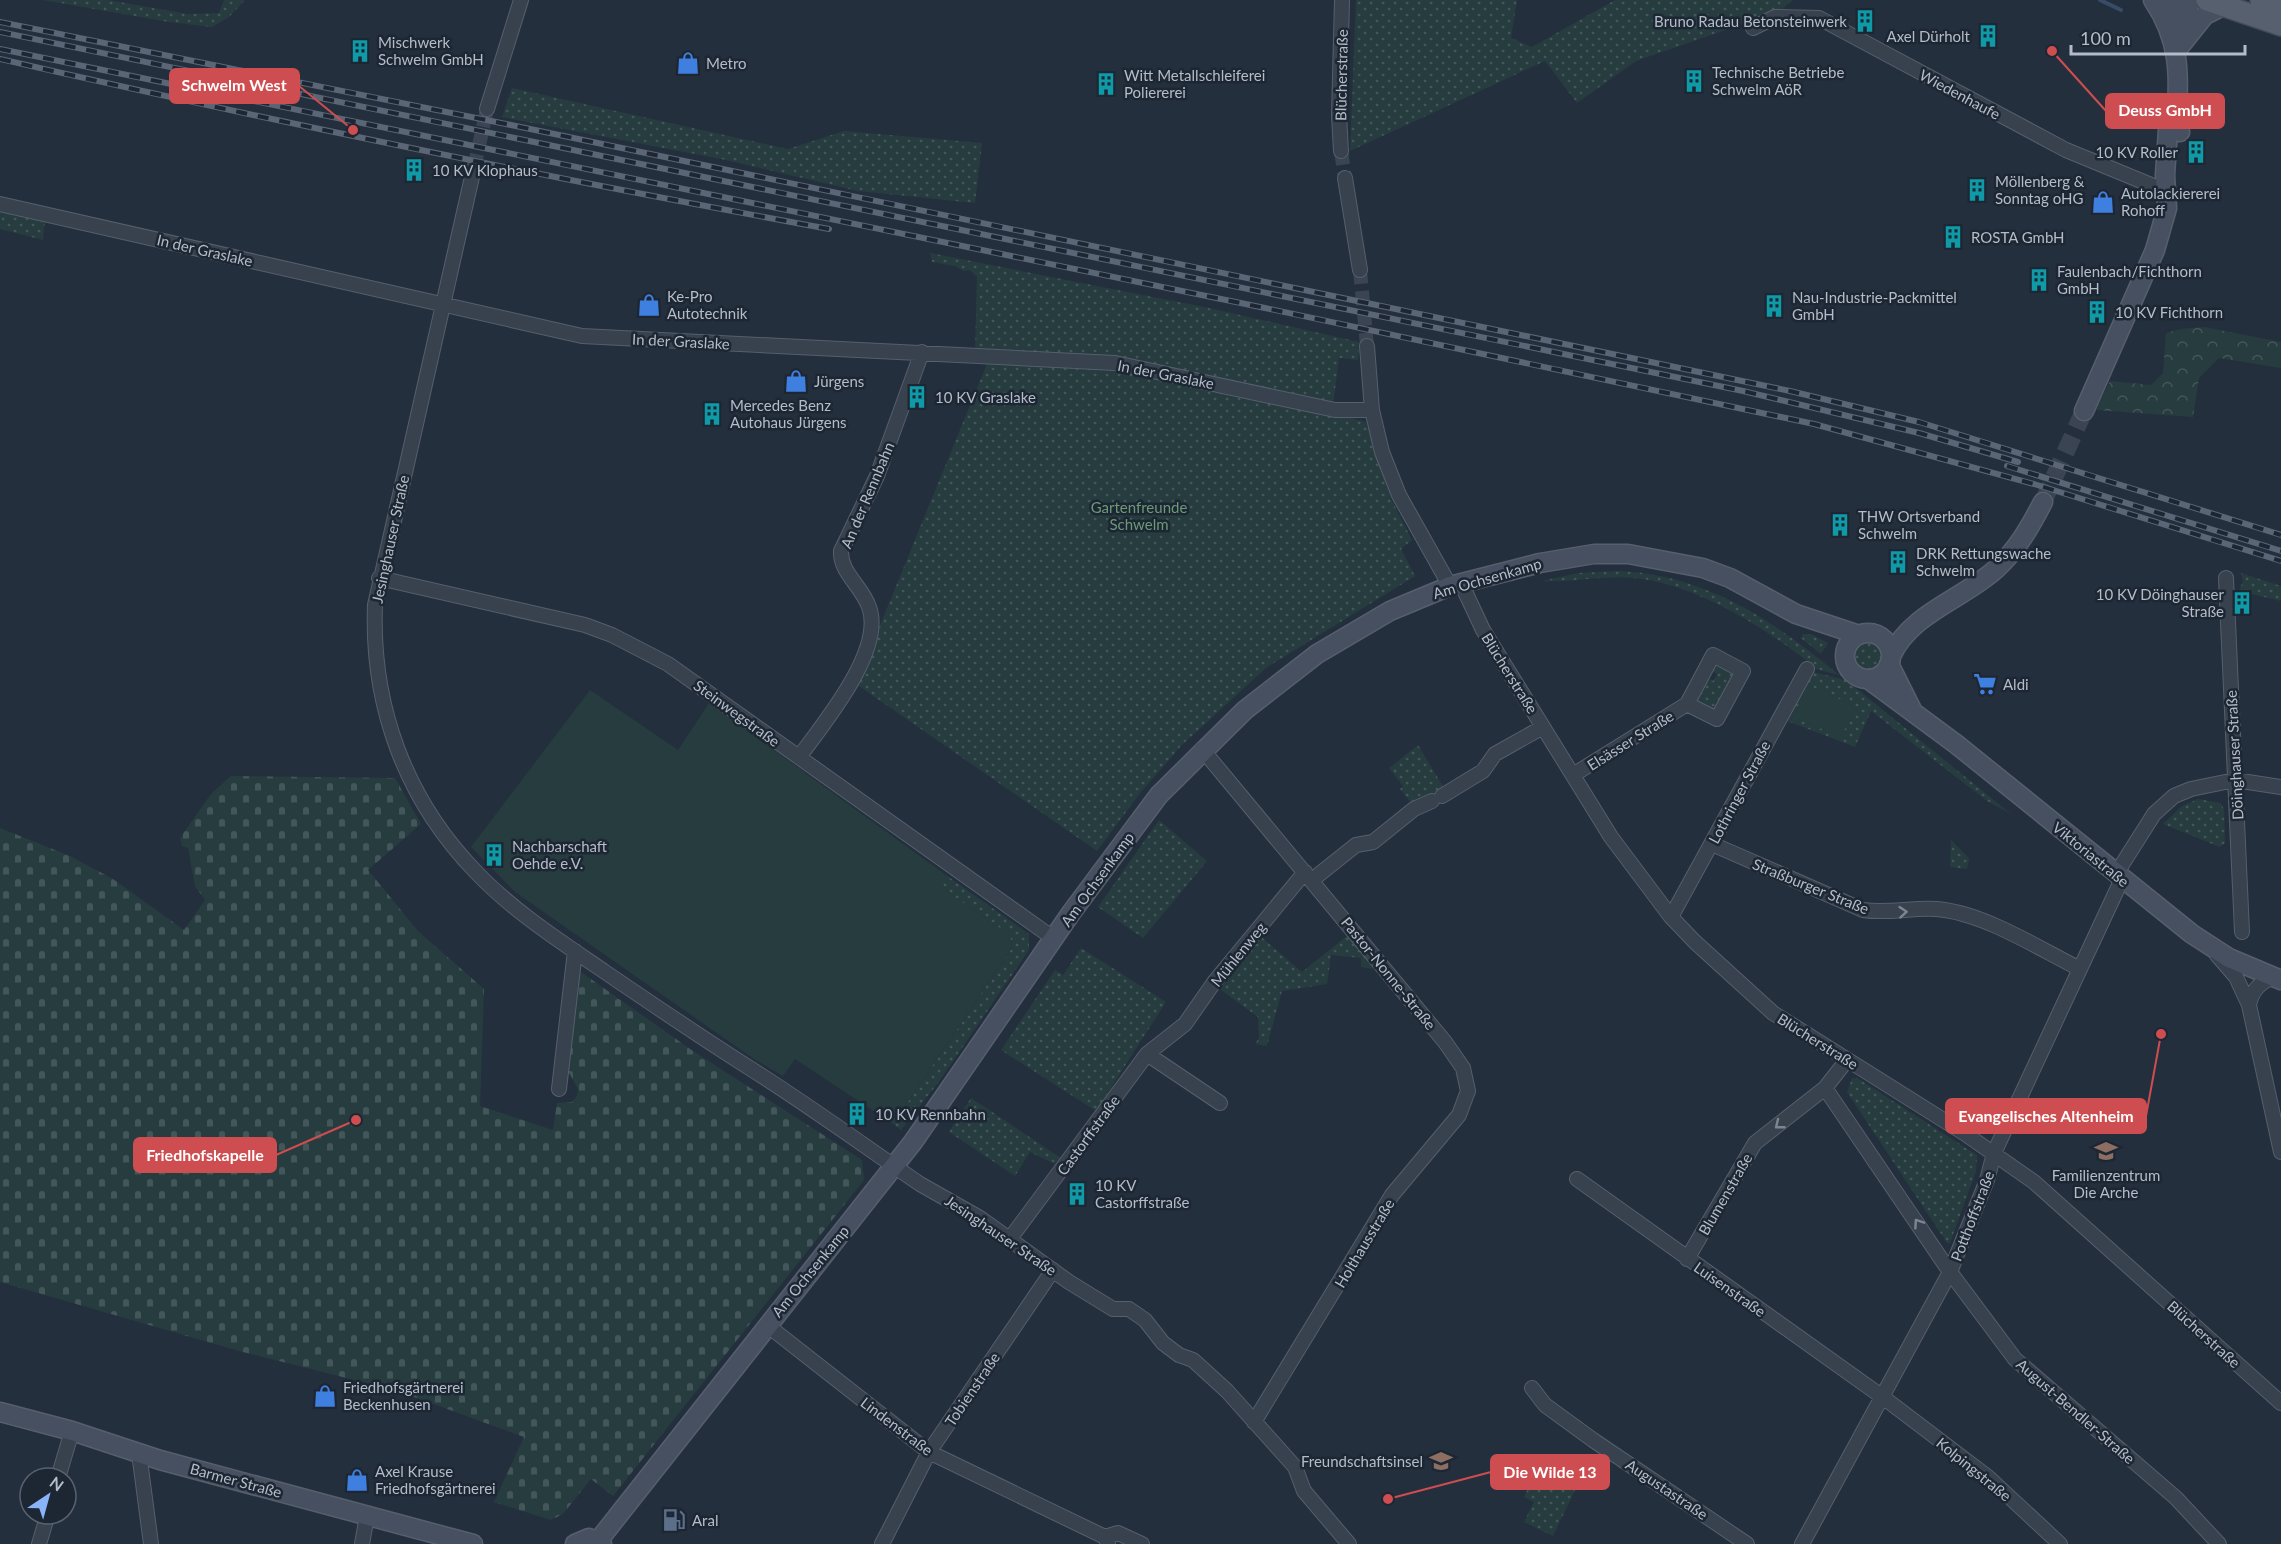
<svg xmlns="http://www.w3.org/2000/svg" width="2281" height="1544" font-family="Lato,sans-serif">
<defs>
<pattern id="green-dots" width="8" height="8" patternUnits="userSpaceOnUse" patternTransform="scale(1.5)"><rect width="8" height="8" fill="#263c3f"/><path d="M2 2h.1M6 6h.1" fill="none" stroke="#435659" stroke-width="1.8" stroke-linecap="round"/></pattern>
<pattern id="forest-crowns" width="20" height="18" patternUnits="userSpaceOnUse" patternTransform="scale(1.5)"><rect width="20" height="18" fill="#263c3f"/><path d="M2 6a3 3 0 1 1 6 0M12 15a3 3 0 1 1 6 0" fill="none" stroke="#435659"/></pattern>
<pattern id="cemetery-stones" width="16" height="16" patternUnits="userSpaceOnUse" patternTransform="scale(1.5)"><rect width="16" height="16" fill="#263c3f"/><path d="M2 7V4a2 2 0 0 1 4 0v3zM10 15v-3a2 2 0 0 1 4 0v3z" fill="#435659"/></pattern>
</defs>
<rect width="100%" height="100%" fill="#242f3e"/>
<path fill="url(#green-dots)" d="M43,0h65l80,14 31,-1 5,-13h21l-16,17 -17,10 -43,-5z
M1356,0h161l-6,38 21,9 83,-47h178l-13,11 -144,50 -59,42 -32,-42 -195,90z
M512,88l276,61 56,-18 138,12 -7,60 -117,-12 -132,-31 -224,-43z
M0,211l45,9 -2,20 -43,-11z
M930,253l279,55 150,34 -1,18 -19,-2 -7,55 34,9 25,77 21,41 -11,9 14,27 -149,92 -85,78 -40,46 -44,59 -241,-167 135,-330h-16l2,-77 -7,-7 -6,1 -9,-5 -23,-4z
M1619,571c85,3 156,50 220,104l-28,-7 1,-3c-46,-37 -120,-83 -179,-87 -31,-3 -61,5 -91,3l36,-8z
M2241,573l40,13v15l-42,-10 4,-10z
M1803,634h8l17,9 -7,11 -20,-16z
M1852 656a16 16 0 1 1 32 0a16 16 0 1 1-32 0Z
M1720,664l12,6 2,4 -17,35 -4,2 -20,-8 13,-26 7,4 4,-7 -7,-4z
M1809,671l37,9 165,134 -24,-13 -116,-90 -16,36 -70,-27z
M1418,745l26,43 -12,10 -21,5 -11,-14 3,-3 -14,-18z
M2198,799l23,4 3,7 1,33 -5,4 -57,-23 19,-18z
M1159,820l48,41 -64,77 -45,-31z
M1951,840l18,18 -2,11 -17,-2z
M946,875l83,59v16l-91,133 -37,47 -8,-6 119,-176 -2,-13 -72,-49z
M1259,935l43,37 46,-37 28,34 -15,-2v-9l-30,-3 -4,29 -45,7 -15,55 -12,-2 4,-6 -1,-21 -41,-30z
M1081,948l85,54 -70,109 -95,-61 54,-80 8,5z
M1852,1078h5l120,77 -1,16 -26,72h-3l-100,-151z
M971,1098l90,60 -6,6 -25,-12 -15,24 -66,-44z
M1538,1467l39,19 -24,50 -29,-14 10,-20 -10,-5z"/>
<path fill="url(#forest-crowns)" d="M2204,327l77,15v26l-62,-10 -20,20 -6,39 -97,-7 14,-29 41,4 12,-12 3,-40 14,-4z"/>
<path fill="url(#cemetery-stones)" d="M231,776l164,2 26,46 -53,46 50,61 66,58 -4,117 73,24 4,-27 15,-1 5,-6 1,-7 -11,-20 11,-96 3,-1 112,79 169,109 2,20 -251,316 -22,-17 -28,35 -12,6 -57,-18 30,-65 -126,-46 -159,-40 -239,-69v-454l70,28 43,23 71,51 21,-30 -10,-14 -7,-38 -6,-2 -2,-8 31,-44z"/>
<path fill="#263c3f" d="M1808,685l47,21 -14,32 -41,-19 -2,5 -7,-3z
M590,690l88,60 31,-47 237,172 -7,11 71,49 2,13 -119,176 -98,-65 -12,17 -29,-17 -239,-167 -44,-45z"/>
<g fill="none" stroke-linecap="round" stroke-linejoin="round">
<path stroke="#394c67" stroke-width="4" d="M2100,0l21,10"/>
<path stroke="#3a4453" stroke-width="14" stroke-dasharray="14 7" stroke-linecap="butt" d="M1341,151l4,27
M474,168l13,-59
M1360,270l7,76"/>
<path stroke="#3a4453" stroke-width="18" stroke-dasharray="18 9" stroke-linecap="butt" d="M2043,502l41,-91"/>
<g stroke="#565f6c" stroke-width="16">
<path id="street" d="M1753,28l22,-11 44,1 247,132 102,42
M487,109l34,-109
M1341,151l-2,-36 3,-115
M474,168l-99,437c-4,100 30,194 101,267 37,39 85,70 129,100 47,32 94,64 143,95 59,37 115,78 172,117l60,34 89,64 44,27h16l16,11 18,23 16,12 14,5 34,31 68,76 9,24 45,53
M1345,178l15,92
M0,204l582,132 533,27 220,47h37
M1367,346l5,64 10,42 17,43 51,91
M379,578l206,47 27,10 56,29 385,274
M2226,578l16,354
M1461,583l22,47 128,207 60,80 24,25 78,71 191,120 70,49 247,221
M1202,749l243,293 18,26 5,23 -9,24 -67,80 -138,227
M799,757c25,-34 86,-107 70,-150 -7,-21 -29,-34 -28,-56l36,-75 45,-124
M1573,775l114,-71 30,15 26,-48 -30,-16 -26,49
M1442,796l41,-25 12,-17 48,-27
M1712,844l151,66c27,4 49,-3 74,-1 47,4 101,39 143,60
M2116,874l38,-60 20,-18 17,-7 44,-9 46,7
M1312,880l44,-35 17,-3 41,-33 18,-8
M1671,917l136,-248
M2217,955l19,22 13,28 32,147
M2249,1005c3,-15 10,-21 23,-28
M1147,1054l73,49
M1825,1088l125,184 65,87 161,139 43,46
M559,1089l16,-138
M1577,1179l307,219 104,79 72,67
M1009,1240l138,-186 38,-30 30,-43 90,-109
M1687,1259l68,-116 70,-55 22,-28
M767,1325l162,127 176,85 3,7
M1532,1388l13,17 48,35 154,104
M139,1453l12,91
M58,1478l14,-47
M1105,1537l13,-4 24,11
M39,1544l9,-30
M362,1544l5,-28
M882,1544l47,-92 124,-182
M1802,1544l148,-272 37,-92 7,-27 128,-274"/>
</g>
<g stroke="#565f6c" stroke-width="21">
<path id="secondary" d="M2153,0c27,40 27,75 23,122l4,10
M2169,28l3,-28
M2185,39l4,-39
M2177,50l28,-35 18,-9
M2084,411l71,-161 12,-42 -2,-33 3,-45 8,-8
M1845 656a23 23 0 1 1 46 0a23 23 0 1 1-46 0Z
M1891,656c20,-43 72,-57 105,-87 21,-19 34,-42 47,-67
M1889,664l23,46
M1868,679l88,65 236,190 37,24 52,22
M0,1412l72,19 88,29 313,84
M598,1541l315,-399 158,-229 88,-118 86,-85 72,-56 73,-43 60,-25 90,-23 54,-9h34l75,14 27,10 66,36 63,21
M575,1544l14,-6 13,6"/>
</g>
<g stroke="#414a57" stroke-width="24">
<path id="primary" d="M2207,0l74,25
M2261,0l20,7"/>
</g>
<use href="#street" stroke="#38414e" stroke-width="14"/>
<use href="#secondary" stroke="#465061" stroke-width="18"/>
<use href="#primary" stroke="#56606e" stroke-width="21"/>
<g stroke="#5a6575" stroke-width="6">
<path id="rail" d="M0,22l506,102 1284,267 129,31 362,113
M0,32l1743,359 176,42 99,29
M0,49l1265,259 549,116 220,60 247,77
M0,59c275,63 551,119 829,170
M2007,466l274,85"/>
</g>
<use href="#rail" stroke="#1d2633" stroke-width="4" stroke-dasharray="11" stroke-linecap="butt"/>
</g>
<defs><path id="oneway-chevron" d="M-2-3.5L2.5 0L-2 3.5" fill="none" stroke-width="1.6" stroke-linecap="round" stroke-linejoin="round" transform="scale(1.5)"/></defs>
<g stroke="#7c8592">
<use href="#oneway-chevron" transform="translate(1903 912) rotate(-5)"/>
<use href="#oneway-chevron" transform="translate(1779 1125) rotate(141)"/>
<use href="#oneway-chevron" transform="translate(1918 1223) rotate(-124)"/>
</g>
<defs>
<g id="building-bare" transform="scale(1.8)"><path d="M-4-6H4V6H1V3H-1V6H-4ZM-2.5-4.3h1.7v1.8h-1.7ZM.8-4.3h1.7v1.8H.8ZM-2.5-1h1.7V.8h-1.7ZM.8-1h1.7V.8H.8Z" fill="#0f9aa8" stroke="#1d2633" stroke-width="2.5" paint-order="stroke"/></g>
<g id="shop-bare" transform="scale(1.8)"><path d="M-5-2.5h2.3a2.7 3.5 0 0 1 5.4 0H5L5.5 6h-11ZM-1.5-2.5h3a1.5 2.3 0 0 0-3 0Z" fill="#3f7fe0" stroke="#1d2633" stroke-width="2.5" paint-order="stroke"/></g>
<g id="supermarket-bare" transform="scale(1.8)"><path d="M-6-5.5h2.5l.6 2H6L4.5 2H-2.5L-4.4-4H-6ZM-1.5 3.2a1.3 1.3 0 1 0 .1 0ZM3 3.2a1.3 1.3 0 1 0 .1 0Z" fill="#3f7fe0" stroke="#1d2633" stroke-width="2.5" paint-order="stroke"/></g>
<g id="school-bare" transform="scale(1.8)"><path d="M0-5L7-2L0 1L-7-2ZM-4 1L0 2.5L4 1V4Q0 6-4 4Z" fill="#8d6e63" stroke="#1d2633" stroke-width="2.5" paint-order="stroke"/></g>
<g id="fuel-bare" transform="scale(1.8)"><path d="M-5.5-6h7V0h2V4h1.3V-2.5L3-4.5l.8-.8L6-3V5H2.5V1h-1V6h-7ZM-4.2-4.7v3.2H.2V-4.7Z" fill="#5c6f8a" stroke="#1d2633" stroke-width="2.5" paint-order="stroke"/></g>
</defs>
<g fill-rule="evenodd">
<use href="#building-bare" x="1865" y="21"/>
<use href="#building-bare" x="1988" y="36"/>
<use href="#building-bare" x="360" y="51"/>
<use href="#shop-bare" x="688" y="63"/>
<use href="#building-bare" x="1694" y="81"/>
<use href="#building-bare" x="1106" y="84"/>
<use href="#building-bare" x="2196" y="152"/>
<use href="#building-bare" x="414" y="170"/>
<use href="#building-bare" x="1977" y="190"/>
<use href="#shop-bare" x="2103" y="202"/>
<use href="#building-bare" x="1953" y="237"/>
<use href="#building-bare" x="2039" y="280"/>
<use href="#shop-bare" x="649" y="305"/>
<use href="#building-bare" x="1774" y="306"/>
<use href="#building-bare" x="2097" y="312"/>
<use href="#shop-bare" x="796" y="381"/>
<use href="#building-bare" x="917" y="397"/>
<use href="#building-bare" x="712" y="414"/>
<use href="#building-bare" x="1840" y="525"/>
<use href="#building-bare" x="1898" y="562"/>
<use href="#building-bare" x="2242" y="603"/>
<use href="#supermarket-bare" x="1985" y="684"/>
<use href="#building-bare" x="494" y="855"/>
<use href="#building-bare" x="857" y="1114"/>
<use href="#school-bare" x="2106" y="1151"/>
<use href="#building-bare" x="1077" y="1194"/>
<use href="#shop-bare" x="325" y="1396"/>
<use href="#school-bare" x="1441" y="1461"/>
<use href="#shop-bare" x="357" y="1480"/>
<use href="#fuel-bare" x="674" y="1520"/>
</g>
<g text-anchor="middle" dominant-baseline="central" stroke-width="5" stroke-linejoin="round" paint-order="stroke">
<g font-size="15" fill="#b4bcc9" stroke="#1d2633" text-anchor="start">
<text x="1847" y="21" text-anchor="end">Bruno Radau Betonsteinwerk</text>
<text x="1970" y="36" text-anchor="end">Axel Dürholt</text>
<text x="378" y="42">Mischwerk<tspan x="378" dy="17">Schwelm GmbH</tspan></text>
<text x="706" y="63">Metro</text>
<text x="1712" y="72">Technische Betriebe<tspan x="1712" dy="17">Schwelm AöR</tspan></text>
<text x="1124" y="75">Witt Metallschleiferei<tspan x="1124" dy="17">Poliererei</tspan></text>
<text x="2178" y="152" text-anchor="end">10 KV Roller</text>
<text x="432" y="170">10 KV Klophaus</text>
<text x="1995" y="181">Möllenberg &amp;<tspan x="1995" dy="17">Sonntag oHG</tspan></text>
<text x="2121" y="193">Autolackiererei<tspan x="2121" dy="17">Rohoff</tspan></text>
<text x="1971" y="237">ROSTA GmbH</text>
<text x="2057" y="271">Faulenbach/Fichthorn<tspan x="2057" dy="17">GmbH</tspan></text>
<text x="667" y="296">Ke-Pro<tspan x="667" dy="17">Autotechnik</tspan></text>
<text x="1792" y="297">Nau-Industrie-Packmittel<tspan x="1792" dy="17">GmbH</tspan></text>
<text x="2115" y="312">10 KV Fichthorn</text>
<text x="814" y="381">Jürgens</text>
<text x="935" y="397">10 KV Graslake</text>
<text x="730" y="405">Mercedes Benz<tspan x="730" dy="17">Autohaus Jürgens</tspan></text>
<text x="1858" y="516">THW Ortsverband<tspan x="1858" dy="17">Schwelm</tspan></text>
<text x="1916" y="553">DRK Rettungswache<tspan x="1916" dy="17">Schwelm</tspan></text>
<text x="2224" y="594" text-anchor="end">10 KV Döinghauser<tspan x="2224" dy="17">Straße</tspan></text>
<text x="2003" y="684">Aldi</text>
<text x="512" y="846">Nachbarschaft<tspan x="512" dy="17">Oehde e.V.</tspan></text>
<text x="875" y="1114">10 KV Rennbahn</text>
<text x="2106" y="1175" text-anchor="middle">Familienzentrum<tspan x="2106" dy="17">Die Arche</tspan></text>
<text x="1095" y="1185">10 KV<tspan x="1095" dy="17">Castorffstraße</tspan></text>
<text x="343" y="1387">Friedhofsgärtnerei<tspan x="343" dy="17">Beckenhusen</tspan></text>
<text x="1423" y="1461" text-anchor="end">Freundschaftsinsel</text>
<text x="375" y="1471">Axel Krause<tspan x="375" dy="17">Friedhofsgärtnerei</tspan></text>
<text x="692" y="1520">Aral</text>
</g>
<g font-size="15" fill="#b4bcc9" stroke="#1d2633">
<text transform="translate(1341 75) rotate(-89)">Blücherstraße</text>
<text transform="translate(1960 94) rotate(28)">Wiedenhaufe</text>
<text transform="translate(205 250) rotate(13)">In der Graslake</text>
<text transform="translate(681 341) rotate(3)">In der Graslake</text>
<text transform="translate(1166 374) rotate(11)">In der Graslake</text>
<text transform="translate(867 495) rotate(-67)">An der Rennbahn</text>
<text transform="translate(390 539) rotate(-78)">Jesinghauser Straße</text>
<text transform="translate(1487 578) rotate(-16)">Am Ochsenkamp</text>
<text transform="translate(1510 673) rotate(58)">Blücherstraße</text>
<text transform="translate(737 713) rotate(36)">Steinwegstraße</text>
<text transform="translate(1630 740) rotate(-32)">Elsässer Straße</text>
<text transform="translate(2234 755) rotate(-93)">Döinghauser Straße</text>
<text transform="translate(1739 792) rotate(-62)">Lothringer Straße</text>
<text transform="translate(2091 854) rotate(39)">Viktoriastraße</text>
<text transform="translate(1097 879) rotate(-54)">Am Ochsenkamp</text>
<text transform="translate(1811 886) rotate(22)">Straßburger Straße</text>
<text transform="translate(1238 954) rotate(-51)">Mühlenweg</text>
<text transform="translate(1389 973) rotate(51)">Pastor-Nonne-Straße</text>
<text transform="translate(1818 1041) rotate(32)">Blücherstraße</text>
<text transform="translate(1088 1135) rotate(-54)">Castorffstraße</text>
<text transform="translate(1725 1194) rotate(-60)">Blumenstraße</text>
<text transform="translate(1972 1216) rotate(-69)">Potthoffstraße</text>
<text transform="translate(1001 1235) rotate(34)">Jesinghauser Straße</text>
<text transform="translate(1364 1243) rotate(-59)">Holthausstraße</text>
<text transform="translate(810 1271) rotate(-51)">Am Ochsenkamp</text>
<text transform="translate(1730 1289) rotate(35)">Luisenstraße</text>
<text transform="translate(2204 1334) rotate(42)">Blücherstraße</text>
<text transform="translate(972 1389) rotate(-56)">Tobienstraße</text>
<text transform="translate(2076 1411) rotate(41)">August-Bendler-Straße</text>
<text transform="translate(897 1426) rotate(37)">Lindenstraße</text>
<text transform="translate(1974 1469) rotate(39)">Kolpingstraße</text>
<text transform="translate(236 1480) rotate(15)">Barmer Straße</text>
<text transform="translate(1667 1489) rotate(34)">Augustastraße</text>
</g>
<g font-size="15" fill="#6b9a76" stroke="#1d2633">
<text x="1139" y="507">Gartenfreunde<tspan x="1139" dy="17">Schwelm</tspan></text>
</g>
</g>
<path fill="none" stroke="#ce4d50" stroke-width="2" d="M353 130L299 86M2052 51L2106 111M2161 1034L2146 1116M356 1120L276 1155M1388 1499L1491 1472"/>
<g fill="#ce4d50" stroke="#1d2633" stroke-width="2">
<circle cx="353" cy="130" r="6"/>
<circle cx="2052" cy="51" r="6"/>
<circle cx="2161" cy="1034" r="6"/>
<circle cx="356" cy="1120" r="6"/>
<circle cx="1388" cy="1499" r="6"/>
</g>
<g fill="#ce4d50" stroke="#ce4d50" stroke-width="2">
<rect x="170" y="69" width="129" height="34" rx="6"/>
<rect x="2106" y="94" width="118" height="34" rx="6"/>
<rect x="1946" y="1099" width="200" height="34" rx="6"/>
<rect x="134" y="1138" width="142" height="34" rx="6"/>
<rect x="1491" y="1455" width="118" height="34" rx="6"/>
</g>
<g font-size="16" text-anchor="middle" font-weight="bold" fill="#fff">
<text x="234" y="91">Schwelm West</text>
<text x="2165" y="116">Deuss GmbH</text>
<text x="2046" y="1122">Evangelisches Altenheim</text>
<text x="205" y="1161">Friedhofskapelle</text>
<text x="1550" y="1478">Die Wilde 13</text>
</g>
<g transform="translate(48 1496) rotate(36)"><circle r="28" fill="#1d2633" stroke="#59626f" stroke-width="1.5"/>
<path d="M0-4.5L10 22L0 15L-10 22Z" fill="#8ab4f8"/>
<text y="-9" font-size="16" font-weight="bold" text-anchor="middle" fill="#b4bcc9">N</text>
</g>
<path d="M2071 45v9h174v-9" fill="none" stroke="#b4bcc9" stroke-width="3"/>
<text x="2080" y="45" font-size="18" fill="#b4bcc9" stroke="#1d2633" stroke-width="4.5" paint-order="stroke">100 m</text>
</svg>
